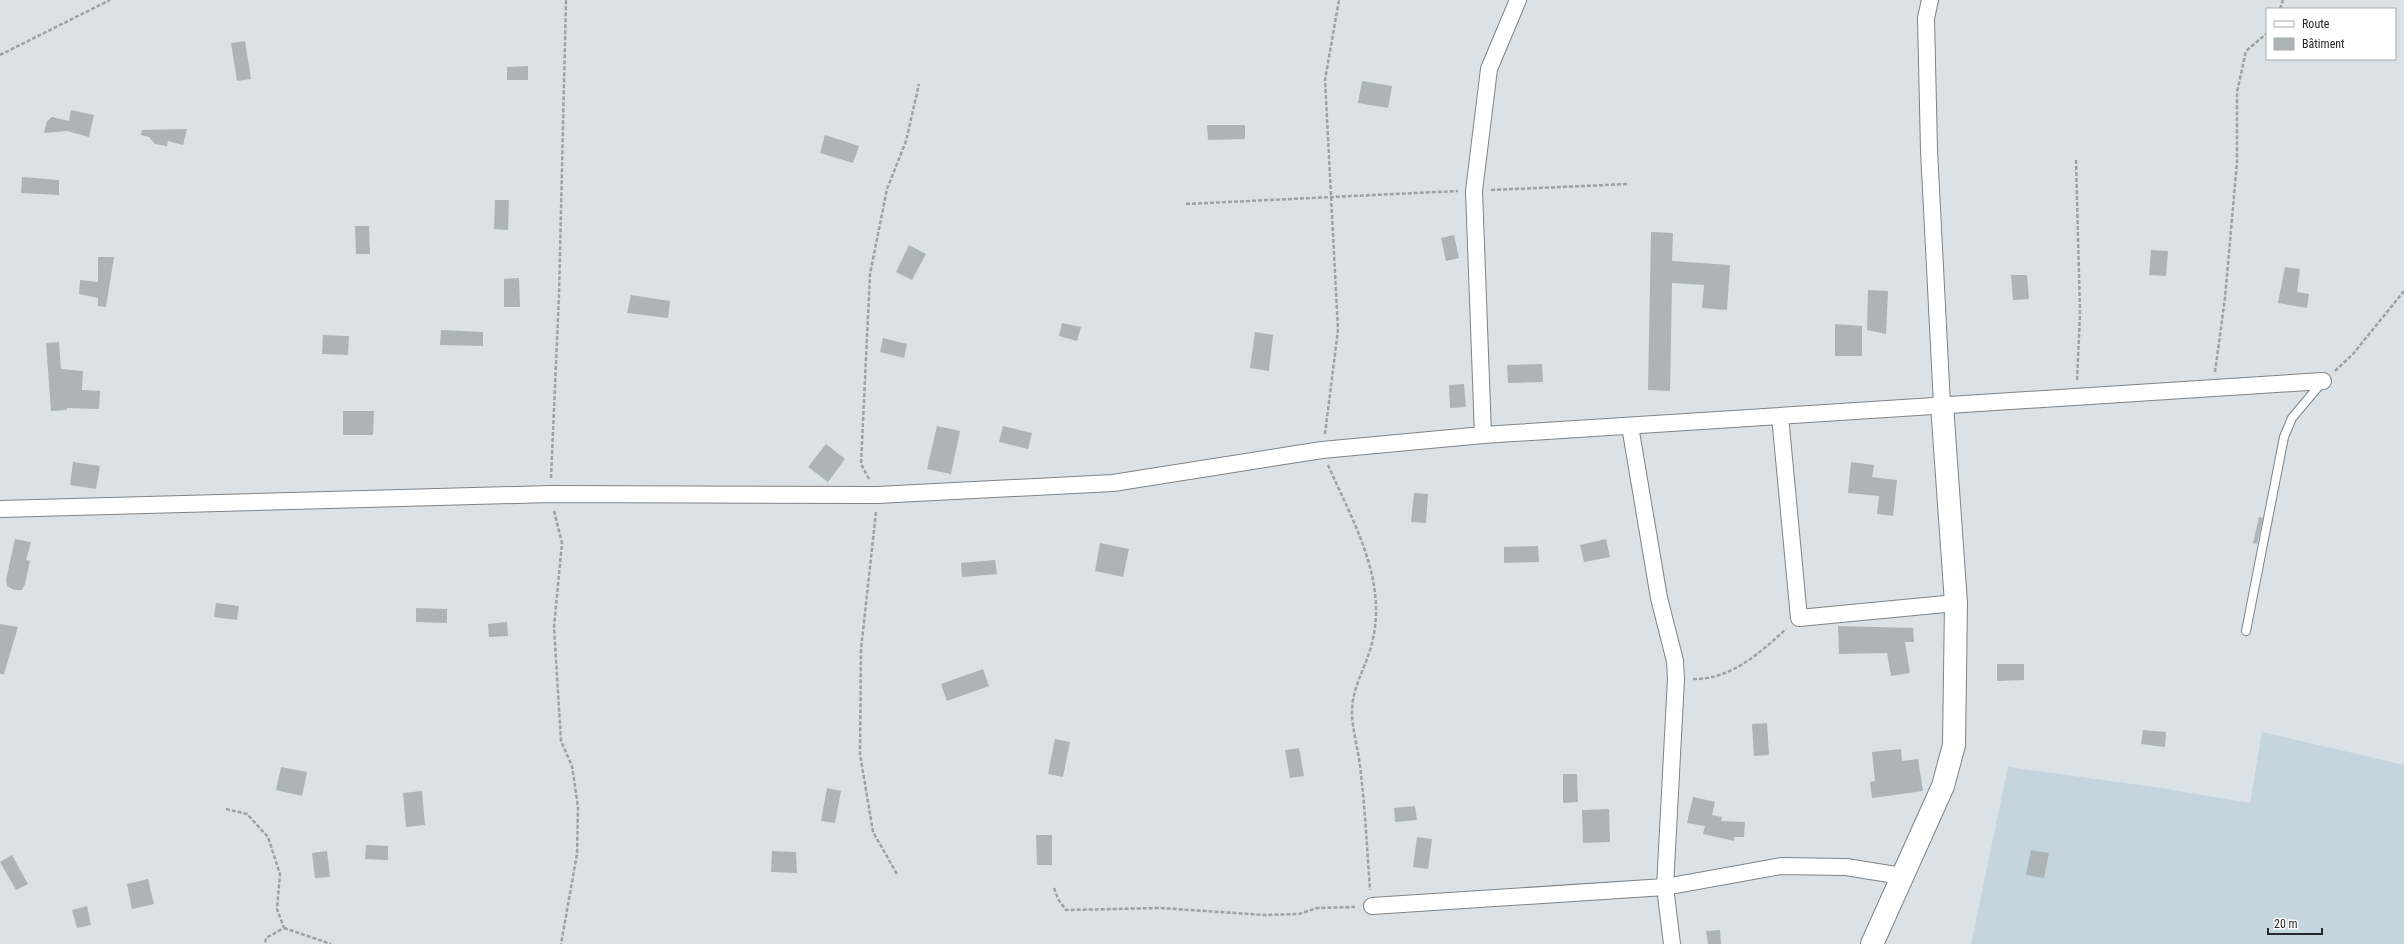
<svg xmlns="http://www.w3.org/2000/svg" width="2404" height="944" font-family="'Roboto Condensed',sans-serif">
<rect width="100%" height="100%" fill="#dae2e7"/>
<path fill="#c5d5dd" d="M2262,732l142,33v179h-433l37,-177 154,21 88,15z"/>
<path fill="#acb4b8" d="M245,41l6,38 -14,2 -6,-38z
M528,66v14h-21v-13z
M1362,81l30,5 -4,22 -30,-5z
M71,110l23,5 -5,22 -22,-6 -23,2 3,-12 5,-4 17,4z
M1207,125h38v14l-37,1z
M187,129l-4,16 -15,-4 -1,5 -12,-2 -6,-7 -8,-2 1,-5z
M825,135l34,11 -6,17 -33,-10z
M22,177l37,3v15l-38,-2z
M495,200h14l-1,30 -14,-1z
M355,226h14l1,28h-14z
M1651,232l22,1 -1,28 58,4 -3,45 -25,-2 2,-23 -32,-2 -2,108 -22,-1z
M1454,235l5,23 -13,3 -5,-23z
M909,245l17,9 -14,26 -16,-8z
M2151,250l17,1 -2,25 -17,-1z
M98,257h16l-8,50 -8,-1v-8l-19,-4 1,-14 18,2z
M2285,267l15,2 -3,23 12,2 -2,14 -29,-5z
M2011,275h16l2,24 -16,1z
M519,278l1,29h-16v-28z
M1868,290l20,1 -2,43 -19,-4z
M631,295l39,6 -2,17 -41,-5z
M1062,323l19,4 -4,14 -18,-5z
M1835,324l27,2v30h-27z
M441,330l42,2v14l-43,-1z
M1255,332l18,3 -4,36 -19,-3z
M323,335l26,1 -1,19 -26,-1z
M883,338l24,6 -3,14 -24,-6z
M59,342l2,27 22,2 -1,19 18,1 -1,18 -32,-1v2l-16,1 -5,-68z
M1542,364l1,18 -35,1 -1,-18z
M1464,384l2,23 -16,1 -1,-23z
M343,411h31l-1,24h-30z
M937,426l23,5 -9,43 -24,-5z
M1003,426l29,7 -4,16 -29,-7z
M826,444l19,15 -17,23 -20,-15z
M73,462l27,4 -4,23 -26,-4z
M1851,462l23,3 -2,12 25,3 -4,36 -16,-2 2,-18 -31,-3z
M1414,493l14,1 -2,29 -15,-1z
M2259,517l4,1 -6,26 -4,-1z
M15,539l16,3 -5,18 4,1 -5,23 -3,6h-8l-7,-4 -1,-6z
M1606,539l4,18 -26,5 -4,-17z
M1100,543l29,6 -6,28 -28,-6z
M1538,546l1,16 -35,1v-16z
M995,560l2,14 -35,3 -1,-14z
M216,603l23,3 -2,14 -23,-3z
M416,608l31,1v14l-31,-1z
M507,622l1,14 -19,1 -1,-13z
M0,624l18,3 -14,47h-4z
M1838,626l75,2 1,14h-9l5,31 -19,3 -4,-23 -48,1z
M1997,664h27v16l-27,1z
M983,669l6,17 -42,15 -6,-17z
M1767,723l2,32 -15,1 -2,-32z
M2143,730l23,2 -1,15 -24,-3z
M1055,739l15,3 -7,35 -15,-3z
M1299,748l5,28 -14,2 -5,-28z
M1901,749l1,12 16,-2 5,32 -51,7 -2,-16 5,-1 -3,-29z
M281,767l26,5 -5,24 -26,-6z
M1563,774h14l1,28 -15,1z
M827,788l14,3 -6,32 -14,-2z
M422,791l3,34 -19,2 -3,-34z
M1693,797l22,5 -3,13 10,2 -1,4 24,1 -1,15h-10v4l-31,-7 2,-8 -18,-3z
M1415,806l2,14 -22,2 -1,-14z
M1609,809l1,33 -27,1 -1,-33z
M1036,835h16v30h-15z
M1417,837l15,2 -4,30 -15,-2z
M366,845l22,1v14l-23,-1z
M2031,850l18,3 -5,25 -18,-3z
M327,851l3,26 -15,1 -3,-25z
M772,851l24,1 1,21 -26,-1z
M12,855l16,29 -12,6 -16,-28z
M148,879l6,25 -22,5 -5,-25z
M87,906l4,19 -14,3 -5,-18z
M1720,930l1,14h-13l-2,-13z"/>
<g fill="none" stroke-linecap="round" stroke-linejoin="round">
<g stroke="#7d8489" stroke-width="10">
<path id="lane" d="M2246,631l38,-194 8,-19 31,-37"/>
</g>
<g stroke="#7d8489" stroke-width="18">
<path id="street" d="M1930,0l-4,18 3,132 13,255
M1780,416l19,202 157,-15
M1630,426l29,172 16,63 1,18 -11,208 7,57
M1483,435l-9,-244 15,-122 29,-69
M0,509l550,-15 327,1 236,-12 209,-33 161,-15 840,-54
M1372,906l293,-19 116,-21 65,1 56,9"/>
</g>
<g stroke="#7d8489" stroke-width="24">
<path id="secondary" d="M1872,944l71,-158 11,-41 2,-142 -14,-198"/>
</g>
<path stroke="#9ca2a6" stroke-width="2.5" stroke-dasharray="4 2" stroke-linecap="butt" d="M2280,9l3,-9
M0,55l110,-55
M2076,160l4,153 -3,68
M1491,190l138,-6
M1186,204l272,-13
M2335,371l18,-17 51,-63
M2215,372l10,-74 12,-136v-70l9,-41 21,-18
M1325,434l13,-104 -13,-250 14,-80
M1328,465c25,57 60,115 44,178 -6,25 -21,45 -20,72 1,17 6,34 8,51 5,41 7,82 10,124
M551,478l8,-183 7,-295
M869,479l-8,-15 9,-190 17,-85 19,-48 13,-57
M554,511l8,32 -8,84 7,114 11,25 6,41 -1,47 -16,90
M876,512l-15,137 -1,105 13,78 24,42
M1693,679c37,1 67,-26 93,-50
M226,809l21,5 21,23 12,37 -3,35 7,19 -18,10 -1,6
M1054,888l4,11 8,11 94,-2 105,7 34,-1 18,-6 38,-1
M284,928l47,16"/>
<use href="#lane" stroke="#fff" stroke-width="8"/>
<use href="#street" stroke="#fff" stroke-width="16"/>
<use href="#secondary" stroke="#fff" stroke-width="22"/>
</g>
<rect x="2266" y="8" width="130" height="52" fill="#ffffff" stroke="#a8a9aa"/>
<rect x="2274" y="21" width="20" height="6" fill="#ffffff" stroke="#a8a9aa"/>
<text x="2302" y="28" font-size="12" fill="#26292b">Route</text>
<rect x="2274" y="38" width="20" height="12" fill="#acb4b8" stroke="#a8a9aa"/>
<text x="2302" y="48" font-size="12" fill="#26292b">Bâtiment</text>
<path d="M2268 928v6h54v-6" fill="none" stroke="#26292b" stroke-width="2"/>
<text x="2274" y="928" font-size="12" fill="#26292b" stroke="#ffffff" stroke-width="3" paint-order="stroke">20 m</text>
</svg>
